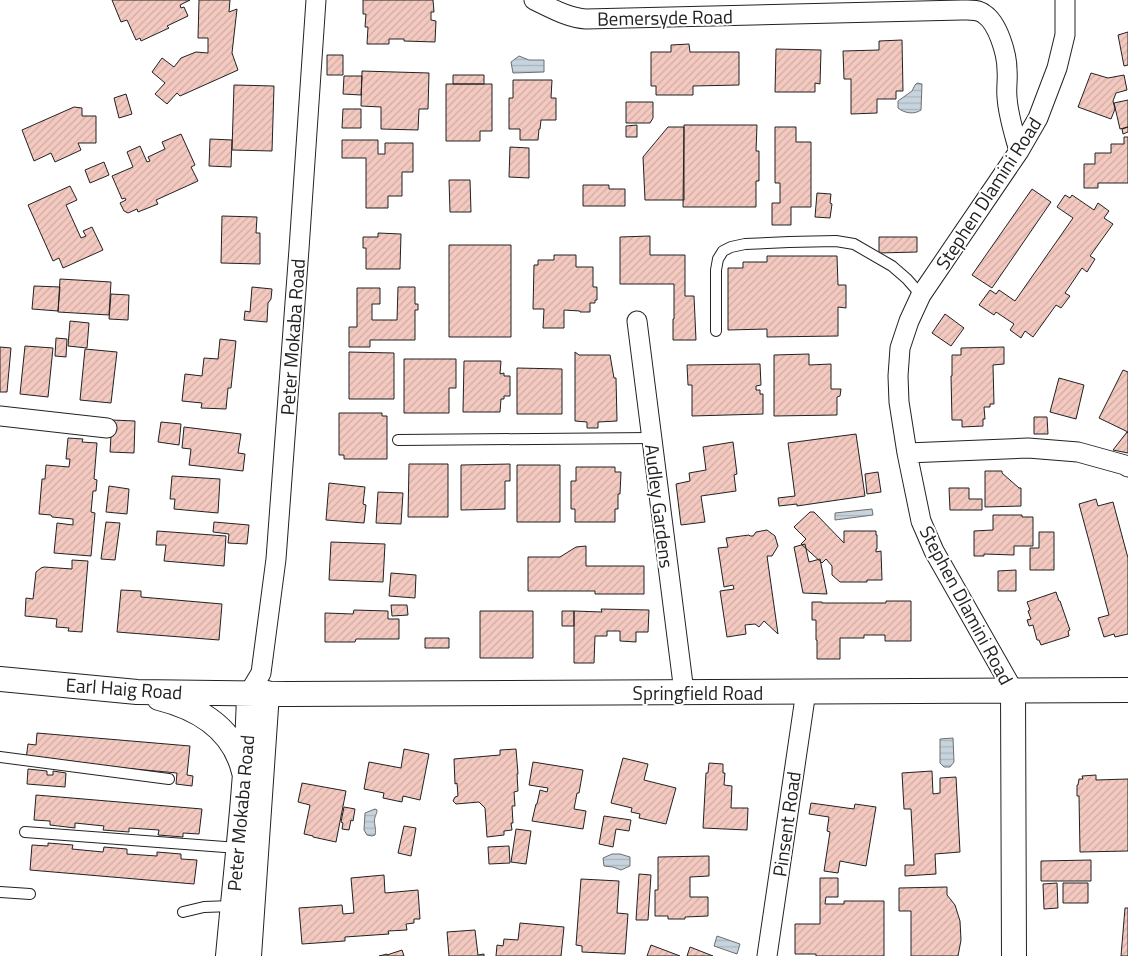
<svg xmlns="http://www.w3.org/2000/svg" width="1128" height="956" font-family="'Titillium Web',sans-serif">
<defs>
<pattern id="water-rules" width="6" height="5" patternUnits="userSpaceOnUse" patternTransform="scale(1.25)"><rect width="6" height="5" fill="#c7d3dd"/><path d="M0 2.5h6" fill="none" stroke="#abb5bd"/></pattern>
<pattern id="building-hatch" width="6" height="6" patternUnits="userSpaceOnUse" patternTransform="scale(1.25)"><rect width="6" height="6" fill="#f3c9c0"/><path d="M-1 1l2-2M0 6l6-6M5 7l2-2" fill="none" stroke="#d0aca5"/></pattern>
</defs>
<rect width="100%" height="100%" fill="#fff"/>
<path fill="url(#water-rules)" stroke="#6f6f6f" d="M519,56l10,4h15v12l-31,1 -2,-11z
M917,83l5,1 -1,26c-7,5 -17,3 -23,-2v-7l14,-10 3,-6z
M872,509l1,6 -38,5v-7z
M953,738l1,24 -4,5h-6l-4,-4v-24z
M375,809l2,1c0,2 -1,5 -2,7 -2,6 2,12 0,18l-3,1 -5,-1 -3,-5 1,-17z
M612,854h8l10,3v9l-9,4 -8,-3 -9,-1 -1,-8z
M717,936l23,8 -3,10 -23,-8z"/>
<path fill="url(#building-hatch)" stroke="#222" d="M112,0h78l-10,5 1,3 3,-1 4,9 -21,10 2,2 -28,13 -1,-3 -4,2 -9,-20 -6,2z
M199,0h31l-1,12 8,-3 -5,44 6,17 -58,26 -3,-3 -10,11 -12,-10 10,-11 -13,-11 10,-14 12,9 7,-9 15,-6 12,1v-15h-10z
M363,0h70l1,12h-3v8l5,1 -1,21 -31,-1v-2h-15v5h-22l1,-17h-3l1,-13h-3z
M1128,32v33l-4,1 -6,-31z
M902,40l1,51h-7v8h-19v14l-26,1v-35h-7l-1,-28 36,-1v-9z
M689,44l1,8h49v33l-46,1v9h-37v-9h-5v-34h20v-7z
M776,49l45,1 -1,34 -5,-1v9h-40z
M327,55h16v20h-16z
M362,71l67,2 -1,36h-9l-1,21 -37,-1v-22l-20,-1z
M1091,73l17,5 16,-3 3,15 -11,3 -3,8 2,8 -4,10 -33,-12z
M453,75h31v9h-31z
M344,76h18l-1,19 -18,-1z
M513,80h39l-1,18h5v22h-15l-1,9h-1l-1,11h-18v-11h-11v-31h4z
M446,84h46v47h-12v10h-34z
M234,85l40,1 -2,65 -40,-1z
M126,94l6,20 -13,4 -5,-20z
M1128,100v27l-8,2 -6,-26z
M626,102h27v16l-3,5h-24z
M74,107l8,1v8h14v27h-18l3,7 -26,12 -4,-9 -17,8 -12,-31z
M343,109h18v19h-19z
M637,125v12h-11v-11z
M684,125h73l-1,26h3v30h-3v26h-73z
M668,127h16v73h-39l-2,-43z
M775,127h21v15h15v65h-20v18h-19v-22h8v-20h-5z
M1128,127v5l-5,2 -1,-5z
M181,134l14,31 -4,2 7,14 -42,19 2,4 -20,8 -1,-3 -9,4 -4,-2 -4,-8 6,-3 -1,-2 -3,1 -10,-23 21,-9 -6,-15 13,-6 7,16 3,-1 -2,-4 17,-8 -3,-7z
M1124,137h4v46h-30v5h-14v-24h11v-11h16v-9h13z
M210,139l22,1 -1,27 -22,-1z
M342,140h36v14h7v-11h28v29h-11v24h-14v12h-22v-50h-24z
M510,147l19,1v30l-20,-1z
M104,162l5,13 -19,8 -5,-13z
M449,180h21l1,32h-21z
M583,185h26v4h16v17h-42z
M70,186l7,14 -11,5 15,33 5,-2 -3,-5 9,-4 11,23 -40,18 -4,-10 -6,3 -25,-56z
M1032,189l19,13 -59,86 -20,-13z
M817,193l14,1 -1,9 2,1 -2,14 -15,-1z
M1065,195l5,3 2,-3 22,15 4,-7 11,8 -5,7 9,6 -23,32 5,3 -8,13 -5,-4 -17,25 5,3 -9,12 -5,-3 -23,32 -8,-6 -4,7 -11,-8 4,-6 -18,-12 -2,3 -15,-10 11,-15 6,4 3,-4 16,11 58,-83 -16,-11z
M222,216l35,1 -1,16h4v31l-39,-1z
M378,233l23,1 -1,35h-34v-21h-3v-11h15z
M650,236v19h35v41h9l2,44h-23v-21h1v-35h-54v-47z
M879,237h38v15l-38,1z
M449,245h62v92h-62z
M554,255h22v12h17v20h4v13h-2v3h-5v9h-10v-1l-16,-1v18h-21l1,-19h-11l1,-44h4v-5h16z
M767,256h70l1,29h8v23l-8,-1v29l-71,1v-8l-39,1v-62h15v-6h24z
M60,279l51,3 -2,33 -51,-3z
M34,286l26,1 -2,24 -26,-2z
M252,287l20,2 -1,10 -3,4 -1,19 -23,-2 1,-9 5,1z
M398,287h17v17h3v6h-3v30h-45v7h-21v-20h8v-39h23v16h-8v16h25z
M111,294l18,1 -1,25 -19,-1z
M945,314l19,14 -13,18 -19,-13z
M70,321l19,2 -2,25 -19,-2z
M56,338l11,1 -1,18 -11,-1z
M220,339l16,2 -5,47h-3l-2,21 -25,-1 1,-5 -20,-2 3,-27 17,2 2,-18 14,1z
M25,346l28,2 -5,49 -28,-3z
M0,347l11,1 -4,44h-7z
M1004,347v17l-11,1 1,39h-4v3h-6l1,12h-2v7l-21,1v-7h-10l-1,-44h1v-21h9v-7z
M85,349l32,3 -6,51 -31,-3z
M349,352l45,1v46h-45z
M575,352l4,3h31l4,23h2l1,43 -19,1v6h-11v-6l-12,-1z
M809,354v11l22,-1v25h10l-1,7 -3,1v18l-63,1v-61z
M404,359h52v29h-7v25h-45z
M464,361h37l-1,13 4,-1v3h6v20h-6v3h-3l-1,13h-37z
M760,364l1,21 -5,1v4h4v4h3v20l-71,2v-31h-4l-1,-20z
M517,368l45,1v45h-45z
M1123,370l5,2v60l-29,-14z
M1059,378l25,7 -8,34 -26,-7z
M339,413h43v3h5v43h-43v-4h-5z
M1034,417h13l1,17h-14z
M112,420l23,1 -1,32 -24,-1z
M161,422l20,2 -2,21 -21,-3z
M184,427l57,7 -3,19 7,1 -2,17 -54,-6 2,-16 -9,-1z
M1127,432l1,1v20l-15,-3z
M856,434l9,62 -68,10v-2l-18,2 -1,-8 17,-2 -7,-53z
M68,438l15,1 -1,3 15,1 -3,36 3,1 -1,11h-3l-2,21 4,1 -4,43 -37,-3 3,-30 16,2v-6l-21,-2 -1,-2 -12,-1 3,-35h3l1,-14 23,2 1,-8h-4z
M733,442l4,32 -3,1 2,16 -35,5 4,26 -24,3 -5,-41 14,-3 -1,-8 17,-3 -3,-23z
M409,464h39v53h-40z
M510,464v17h-5v28l-44,1v-45z
M517,465h43v57h-43z
M576,467h39v5h6l-1,22h-2v15h-3v13h-40v-13h-4v-28h5z
M985,471h17v2l17,15h2v18l-36,1z
M878,472l3,20 -14,2 -2,-20z
M172,476l48,3 -2,34 -44,-4 1,-10h-5z
M329,483l36,4 -2,17 3,1 -2,18 -38,-3z
M109,486l20,3 -2,25 -21,-2z
M949,488h20v11h13v11h-32z
M378,492l25,1 -2,31 -25,-1z
M1096,499l2,7 15,-4 15,56v76l-13,3 -1,-3 -10,3 -6,-19 11,-3 -30,-111z
M810,512h4l30,31v-12h32v4h1v14h-1v3l5,-1 1,29h-15v2h-27l-8,-7v-9l-6,-7 -4,4 -21,-19 5,-5 -12,-12z
M993,515h29v2h11v29h-19v9l-30,-1v2h-10v-25l19,-1z
M106,522l14,1 -5,37 -14,-1z
M214,522l35,3 -2,19 -19,-1 1,-9 -16,-2z
M767,530l8,6 3,10 -6,10h-5l11,78 -14,-13 -5,6 -4,-3 -10,1 1,9 -19,3 -7,-46 14,-2 -1,-4 -9,2 -6,-39 10,-1 -2,-9 23,-3 1,1h3l3,-4z
M157,531l69,5 -2,30 -60,-5 2,-16h-10z
M1039,532h15v38h-24v-22h9z
M331,542l54,2 -2,38 -54,-2z
M805,544l4,18 11,-3 7,35 -24,-1 -9,-46z
M586,546v20h58v28h-49v-3h-67v-34h32l16,-10z
M72,560l16,1 -6,71 -14,-1 1,-3 -13,-1 1,-8 -32,-3 1,-18 7,1 3,-27 5,-4 3,-1 28,2z
M1016,570v21h-18v-20z
M391,573l25,2 -1,23 -26,-2z
M121,590l20,1v6l81,7 -3,36 -102,-8z
M1056,592l3,9h1l10,29 -2,1 1,5 -28,9 -2,-5h-2l-4,-15 -4,1 -2,-6 4,-1 -3,-8 2,-1 -3,-8z
M886,601h25v40h-26v-6h-21v3h-24v21h-23v-19h-1v-20h-4v-18h10v1h64z
M391,605h16l1,10 -16,1z
M601,609l48,1 -1,22h-12v10l-16,-1v-10h-13v5h-12l-1,27h-20v-52l28,1z
M354,610l34,1v8h11v20h-43l-1,3h-30v-29l28,1z
M480,611h53v47h-53z
M562,611h12v15h-12z
M425,638h24v10h-24z
M37,733l153,13 -3,29 6,1 -1,10 -16,-2 1,-11 -151,-14 2,-15 8,1z
M404,749l25,5 -9,46 -17,-4 -1,6 -19,-4 1,-5 -20,-4 5,-27 32,6z
M516,749l2,25h-1l1,17 -4,1 1,14h-3l1,17h-2l1,7 -8,1v4l-17,2 -2,-29 -6,-6 -23,2 -3,-3 2,-4 3,-1 -1,-13 -2,1 -1,-25 46,-4v-5z
M623,758l25,6 -4,16 32,8 -10,36 -27,-6 1,-4 -9,-2 1,-4 -21,-5z
M533,762l50,8 -4,23h-2l-3,16 12,2 -3,18 -51,-8 4,-17h1l3,-14 7,2 1,-4 -19,-3z
M709,763l14,1v9h2l-1,12 8,1 -1,22h17l-1,22 -44,-2 3,-55h2z
M28,769l19,2v4h6v-4l13,2 -1,14 -38,-3z
M932,771l1,23 7,-1v-15l16,-1 4,75 -25,2 1,20 -31,2v-11h9l-3,-56h-7l-2,-36z
M1096,775v5l32,-1v72l-48,1 -1,-56h-2v-11h1l1,-6h4l-1,-3z
M302,783l44,8 -10,51 -23,-5v-1l-9,-2 6,-29 -12,-3z
M36,795l166,14 -3,25 -16,-1v4l-25,-2 1,-5 -30,-2v4l-26,-2 1,-4 -29,-3v5l-25,-3v-4l-16,-1z
M811,803l43,6 1,-5 21,3 -10,59 -26,-5 -2,12 -14,-2 6,-39 -3,-1 2,-14 -20,-3z
M344,807l11,2 -2,12 -2,-1 -2,10 -7,-1 1,-6 -2,-1z
M604,816l27,4 -2,11 -13,-2 -3,18 -14,-3z
M404,826l12,2 -5,28 -13,-3z
M516,829l15,2 -5,33 -15,-2z
M48,843l25,2 -1,4 31,3 1,-5 23,2v5l30,2v-4l24,2v5l16,1 -3,24 -164,-14 2,-25 16,1z
M509,846l1,17 -21,1 -1,-17z
M709,856v20l-19,1v20h18v19l-23,1v2h-17v-3h-13v-26h3v-33z
M1091,860v21h-50v-20z
M639,874l12,1 -3,45h-12z
M384,875l1,18 33,-3 2,29h-6v4l-8,1 1,6 -19,1 1,3 -44,3v4l-43,3 -3,-36 43,-3 1,9 11,-1 -3,-35z
M820,878h18v19h-12l-1,7h19v-3h40v55h-68v-2h-21v-30h25z
M581,879l38,2 -2,32 11,1 -3,40 -43,-2v-6l-6,-1z
M1057,883l1,25 -14,1 -1,-25z
M1063,883h25v20h-25z
M947,887v8l8,10 5,16 1,19 -3,16h-47v-45h-12v-23z
M1125,908h3v48h-7z
M520,923l44,4 -3,29h-65l1,-11 6,1 1,-7 14,1z
M475,930l3,25 6,-1v2h-35l-2,-24z
M651,945l29,11h-33z
M690,947l23,9h-26z
M402,950l2,6h-25l8,-2v1z"/>
<g fill="none" stroke-linecap="round" stroke-linejoin="round">
<g stroke="#222" stroke-width="12">
<path id="service" d="M716,331v-61l2,-11 5,-8 8,-4 14,-3 44,-2 47,-1 18,3 38,22 15,13 14,16
M398,440l253,-2
M0,757l169,22
M25,832l213,16
M0,892l30,2
M183,912l21,-5 28,-1"/>
</g>
<g stroke="#222" stroke-width="21">
<path id="minor" d="M534,0c17,8 34,18 52,19l376,-9c7,0 16,-1 22,4 14,9 23,40 23,56 1,9 -1,18 0,27 1,18 7,36 12,54
M637,321l47,371
M0,416l107,12
M907,453l121,-5 50,4 47,13 3,2
M1013,690l-79,-139 -13,-30 -14,-68 -8,-51 -1,-26 2,-28 9,-27 12,-26 98,-144 19,-33 19,-50 8,-33v-35
M249,693l12,-20 15,-114 23,-310 17,-249
M767,956l39,-265"/>
</g>
<g stroke="#222" stroke-width="26">
<path id="tertiary" d="M0,679l137,13 151,2 840,-4
M1013,690l1,266
M159,698c40,10 75,31 85,74
M228,956c8,-88 19,-175 21,-263
M249,956l18,-263"/>
</g>
<use href="#service" stroke="#fff" stroke-width="10"/>
<use href="#minor" stroke="#fff" stroke-width="19"/>
<use href="#tertiary" stroke="#fff" stroke-width="24"/>
</g>
<g text-anchor="middle" dominant-baseline="central" stroke-width="4" stroke-linejoin="round" paint-order="stroke">
<g font-size="19" fill="#222" stroke="#fff">
<text transform="translate(665 17) rotate(-1)">Bemersyde Road</text>
<text transform="translate(988 193) rotate(-57)">Stephen Dlamini Road</text>
<text transform="translate(292 337) rotate(-86)">Peter Mokaba Road</text>
<text transform="translate(660 506) rotate(83)">Audley Gardens</text>
<text transform="translate(967 605) rotate(62)">Stephen Dlamini Road</text>
<text transform="translate(124 688) rotate(4)">Earl Haig Road</text>
<text x="698" y="692">Springfield Road</text>
<text transform="translate(240 813) rotate(-85)">Peter Mokaba Road</text>
<text transform="translate(786 824) rotate(-82)">Pinsent Road</text>
</g>
</g>
</svg>
